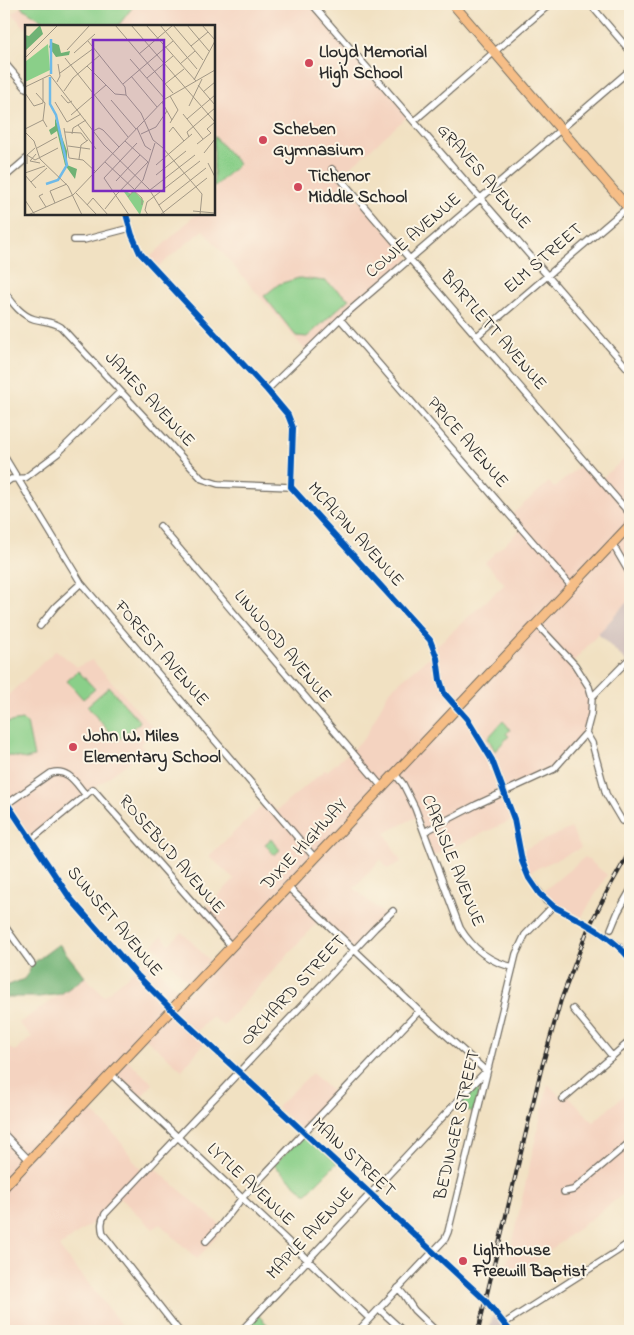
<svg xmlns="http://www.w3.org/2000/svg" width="634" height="1335" font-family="'Indie Flower',sans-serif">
<rect width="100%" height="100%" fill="#fcf5e5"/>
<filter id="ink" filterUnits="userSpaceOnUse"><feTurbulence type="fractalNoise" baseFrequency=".02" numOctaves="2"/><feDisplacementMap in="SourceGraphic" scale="10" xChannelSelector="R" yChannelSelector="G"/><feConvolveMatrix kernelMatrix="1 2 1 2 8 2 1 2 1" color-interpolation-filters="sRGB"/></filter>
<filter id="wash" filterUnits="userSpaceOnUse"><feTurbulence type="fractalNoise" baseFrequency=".0096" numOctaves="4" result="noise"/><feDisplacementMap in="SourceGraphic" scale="20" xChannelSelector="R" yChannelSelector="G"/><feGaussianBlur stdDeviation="1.12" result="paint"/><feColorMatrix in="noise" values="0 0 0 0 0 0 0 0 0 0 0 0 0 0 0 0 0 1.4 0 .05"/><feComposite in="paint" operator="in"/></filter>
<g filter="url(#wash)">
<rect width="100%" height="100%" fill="#f1e1c2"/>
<path fill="#f4d3c0" d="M24,4h288l97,111 -70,62 71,81 -104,93 -103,-121 -49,40 -8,-9 50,-47h18v-188h-188v3l-14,-15z
M630,454v145l-57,63 19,35 -6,36 -29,33 -53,28 10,25 -81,37 -15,-40 -33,17 16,29 -14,7 -6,-10 -27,29 33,29 -32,33 -34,-32 -98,108 -11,-10 -15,15 9,10 -24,29 -37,-32 -19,21 27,25 -15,16 -27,-26 -27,29 33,34 26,36 8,-8 73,63 -27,31 -37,-35 -7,5 -33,-31 -15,16 -46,33 62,77 -7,7h-101l-6,-4 -3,3v-285l11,6 17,-14 -13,-14 66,-46 19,19 43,-37 38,37 8,-9 -40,-42 9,-9 7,8 13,-12 32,33 18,-18 -30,-34 32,-34 -25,-23 58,-55 9,10 50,-42 1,2 24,-20 15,-15 23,-45 46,-39 -1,-4 71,-64 -20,-22 36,-33 -11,-13 39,-34 5,6 31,-26 16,17z
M56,650l21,17 15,-7 65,72 -17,12 5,6 -52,39 -62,51 -27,-41v-100z
M571,828l10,20 -54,25 -7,-22z
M585,857l22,18 -27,45 -27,-14 -13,-12z
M312,1073l26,24 -33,36 -28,-26z
M548,1084l15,15 5,-4 25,27 34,-29 3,3v93l-93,71 -33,18z"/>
<path fill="#d0c0bc" d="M630,599v59l-3,4 -29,-28z
M494,1311l16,20h-21z"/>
<path fill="#8acf89" stroke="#5a7d5a" d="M24,4h111l-17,22h-67l-30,-19z
M214,136l25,28 -25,23z
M299,278l26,3 24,18 -42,38 -11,-1 -32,-40 15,-12z
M78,671l17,18 -12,10 -16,-18z
M109,687l31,35 -23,19 -30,-35z
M22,720l5,3 7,34 -8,2 -20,-4 -2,-1v-31z
M503,721l3,3 4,6 -4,4 3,2 -14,15 -7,-13z
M271,839l9,11 -6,5 -9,-11z
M476,1085l4,2 -7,26 -16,-8z
M305,1133l32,30 -31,31 -32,-29z
M257,1314l17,17h-30z"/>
<path fill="#6fb275" stroke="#4d6e50" d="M59,944l26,33 -24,17 -22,3h-35v-10l20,-8 5,-7 3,-8z"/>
</g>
<g filter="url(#ink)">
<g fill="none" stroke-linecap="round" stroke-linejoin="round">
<g stroke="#706b60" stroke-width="8">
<path id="minor" d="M312,4l318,367
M590,4l40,47
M4,62l22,26
M414,121l136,-117
M332,169l298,345
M4,178l22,-19
M126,214l6,21 8,18 127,137 21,25 5,13 -2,59 139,153 7,18 3,22 4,13 23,26 25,41 22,59 8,42 7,17 17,23 7,5 27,14
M74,240h10l46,-12
M4,291c8,11 16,24 30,28 10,3 18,2 27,8l141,152 16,5 73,3
M340,319l231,267
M477,336l152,-130
M267,390l73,-71 290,-249
M4,456l77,127 234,275
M4,484l7,-5 14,-1 33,-25 62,-61
M160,526l222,261
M612,543l18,31
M40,626l16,-20 25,-23
M592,697l38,-39
M586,733l6,10 14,51 16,27
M395,774l8,10 12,24 45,120c12,20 29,34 53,39
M4,799l66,99 67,77 35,35 313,290 25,31
M7,804l44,-31c18,-5 25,11 35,22
M424,832l52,-27 78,-36 32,-36 5,-19 1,-17 -3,-10 -14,-22 -39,-42
M31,840l62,-51 139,158
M4,925l28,39
M611,929l7,-17 12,-21
M604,935l15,11 11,13
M573,1009l39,47
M111,1074l258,244
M563,1099l67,-58
M4,1134l25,26
M564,1192l9,-2 57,-48
M206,1241l15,-16 21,-27 177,-187
M398,1288l6,7 10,15 22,21
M379,1309l24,22
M505,1323l111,-71 14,-10
M179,1331l-76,-97c-2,-8 -2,-13 2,-20l270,-286 18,-17
M241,1331l245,-260 -67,-60 -131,-124
M358,1331l87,-92 3,-7 68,-278 9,-19 28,-29"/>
</g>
<g stroke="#706b60" stroke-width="11">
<path id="primary" d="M453,4l177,206
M4,1187l626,-662"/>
</g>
<use href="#minor" stroke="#fff" stroke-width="5.5"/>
<use href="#primary" stroke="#f6be87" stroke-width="9"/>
<g stroke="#2b2b2b" stroke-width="4">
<path id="rail" d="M478,1331l63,-261 20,-70 27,-71 21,-41 21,-37"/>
</g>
<use href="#rail" stroke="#fcf5e5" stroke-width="2" stroke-dasharray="5.5" stroke-linecap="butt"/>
<g stroke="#706b60" stroke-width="8" stroke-linecap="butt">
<path id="minor-bridge" d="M580,920l24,15"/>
</g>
<use href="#minor-bridge" stroke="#fff" stroke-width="5.5"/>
<g stroke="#fcf5e5" stroke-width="9">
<path id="cycleway" d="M126,214l6,21 8,18 127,137 21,25 5,13 -2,59 139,153 7,18 3,22 4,13 23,26 25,41 22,59 8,42 7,17 11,16 13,12c28,15 57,28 77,53
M4,799l66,99 67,77 35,35 313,290 25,31"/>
</g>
<use href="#cycleway" stroke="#0057b8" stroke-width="6"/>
</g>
</g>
<g fill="#d1495b" stroke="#fcf5e5" stroke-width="2">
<circle cx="309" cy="63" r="5"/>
<circle cx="263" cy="140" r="5"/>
<circle cx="298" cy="187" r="5"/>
<circle cx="73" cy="747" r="5"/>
<circle cx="463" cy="1261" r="5"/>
</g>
<g text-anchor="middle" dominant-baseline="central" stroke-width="4" stroke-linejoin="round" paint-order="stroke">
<g font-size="18" font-weight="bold" fill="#2b2b2b" stroke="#fcf5e5" text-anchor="start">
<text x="319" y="53">Lloyd Memorial<tspan x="319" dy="21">High School</tspan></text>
<text x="273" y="130">Scheben<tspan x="273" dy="21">Gymnasium</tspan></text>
<text x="308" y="177">Tichenor<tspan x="308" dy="21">Middle School</tspan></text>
<text x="83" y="737">John W. Miles<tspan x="83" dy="21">Elementary School</tspan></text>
<text x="473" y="1251">Lighthouse<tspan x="473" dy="21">Freewill Baptist</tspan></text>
</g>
<g font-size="18" fill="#2b2b2b" stroke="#fcf5e5">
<text transform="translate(483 177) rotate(49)">GRAVES AVENUE</text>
<text transform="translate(414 236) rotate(-41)">COWIE AVENUE</text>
<text transform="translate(544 259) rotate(-41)">ELM STREET</text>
<text transform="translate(493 331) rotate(49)">BARTLETT AVENUE</text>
<text transform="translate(149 400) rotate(47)">JAMES AVENUE</text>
<text transform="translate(467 443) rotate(49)">PRICE AVENUE</text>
<text transform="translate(355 535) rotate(48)">MCALPIN AVENUE</text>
<text transform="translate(282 647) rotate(50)">LINWOOD AVENUE</text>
<text transform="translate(161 654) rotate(49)">FOREST AVENUE</text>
<text transform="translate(305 845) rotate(-47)">DIXIE HIGHWAY</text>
<text transform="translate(171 855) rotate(49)">ROSEBUD AVENUE</text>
<text transform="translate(452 861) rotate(68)">CARLISLE AVENUE</text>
<text transform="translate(114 922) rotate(50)">SUNSET AVENUE</text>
<text transform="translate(294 991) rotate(-47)">ORCHARD STREET</text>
<text transform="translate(458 1125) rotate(-77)">BEDINGER STREET</text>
<text transform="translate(353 1158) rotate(43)">MAIN STREET</text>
<text transform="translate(250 1185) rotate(43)">LYTLE AVENUE</text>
<text transform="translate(311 1234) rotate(-47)">MAPLE AVENUE</text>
</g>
</g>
<g transform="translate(25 25)">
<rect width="190" height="190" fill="#f1e1c2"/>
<path d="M23,19l2,26 -25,12v-20zM97,164l9,5 2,-4 11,11 -4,14z" fill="#8acf89"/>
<path d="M15,0l3,9 -18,17v-16l4,1zM26,17l8,3 2,8 9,-2 -1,4 -13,2 -7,-10zM30,93l12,33v14l10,4 -2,10 -10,-14 -8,-34 -6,4 -2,-5 6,-4z" fill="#6fb275"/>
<path fill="none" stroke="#6fbae8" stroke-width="2.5" d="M26,49v-35M21,159l12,-4 9,-15 -11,-50 -6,-11v-27"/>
<path fill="none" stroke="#a29886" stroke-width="1" d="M90,0l58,68M106,0l84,97M121,0l50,56M135,0l37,44M162,0l22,26M177,0l13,15M63,16l37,46 1,8 15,18 12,27 10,8 39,46 -2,21M166,21l17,-14M42,25l23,-25M49,28l21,-19M114,29l34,-29 30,35M0,33l33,-33M40,33l63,79M105,34l35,40M155,39l15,-13M62,41l28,28 11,1M35,48l34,-25M106,51l26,31M122,53l26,-22M169,55l21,-39M32,57l3,-6 -2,-12M98,59l50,-43M140,59l19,-15M173,60l17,20M0,62l25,-12 54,70 45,44 16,26M39,66l9,-13 27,-23M178,67l12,-10M0,68l9,13 9,-3v-24M11,68l9,10 -2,17 4,7M36,70l7,8 4,-2M86,75l25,29M30,77l12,20 14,-8M137,77l10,18M164,81l13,-27M158,89l20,25M46,90l35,-30M162,94l28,-24M145,98l8,-13 -8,-14M53,100l18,24M39,103l5,30 14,2 13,12M112,103l8,18 6,4M0,104l18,-9M68,106l6,-3 4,2 16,17M0,107l9,9 6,18 28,27 14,29M40,107l16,1 6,8M144,107l4,-5 11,14M47,109l1,-6 13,-8M116,109l15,-7 11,-16M164,112l-2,-5 28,-24M172,119l14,-11 -4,-4 8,-7M43,121l22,3M12,123l20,-11M179,128l11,-14M11,129l-6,7 10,2M2,130l8,5 23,-12M54,134l2,-14 7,-5M80,137l29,27M183,138l7,14M2,139v-9l8,-7M131,140l36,-31M0,148l20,-7M0,150l11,13M131,150l30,-24M91,156l24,-26M6,157l16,-14M108,165l9,8v7M125,165l45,-35M51,168l21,22M18,169l-4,2 7,11M91,170l32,-33 -23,-21M103,172l15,-17 12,-37M0,175l10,15M30,178l-5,-12 17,-7M62,180l6,-7 15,17M134,180l47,-37M80,184l11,-14M168,186l22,2M3,190l45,-20 92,-96 50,-29M104,190l-25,-37 33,-35M123,190l-3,-5 2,-8 53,-41M135,190l47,-37"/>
<path fill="#7b2cbf" fill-opacity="0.15" stroke="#7b2cbf" stroke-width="2.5" d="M68,15h71v151h-71z"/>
<rect width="190" height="190" fill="none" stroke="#2b2b2b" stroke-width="2.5"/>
</g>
<rect width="634" height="1335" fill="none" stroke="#fcf5e5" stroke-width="20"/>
</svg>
